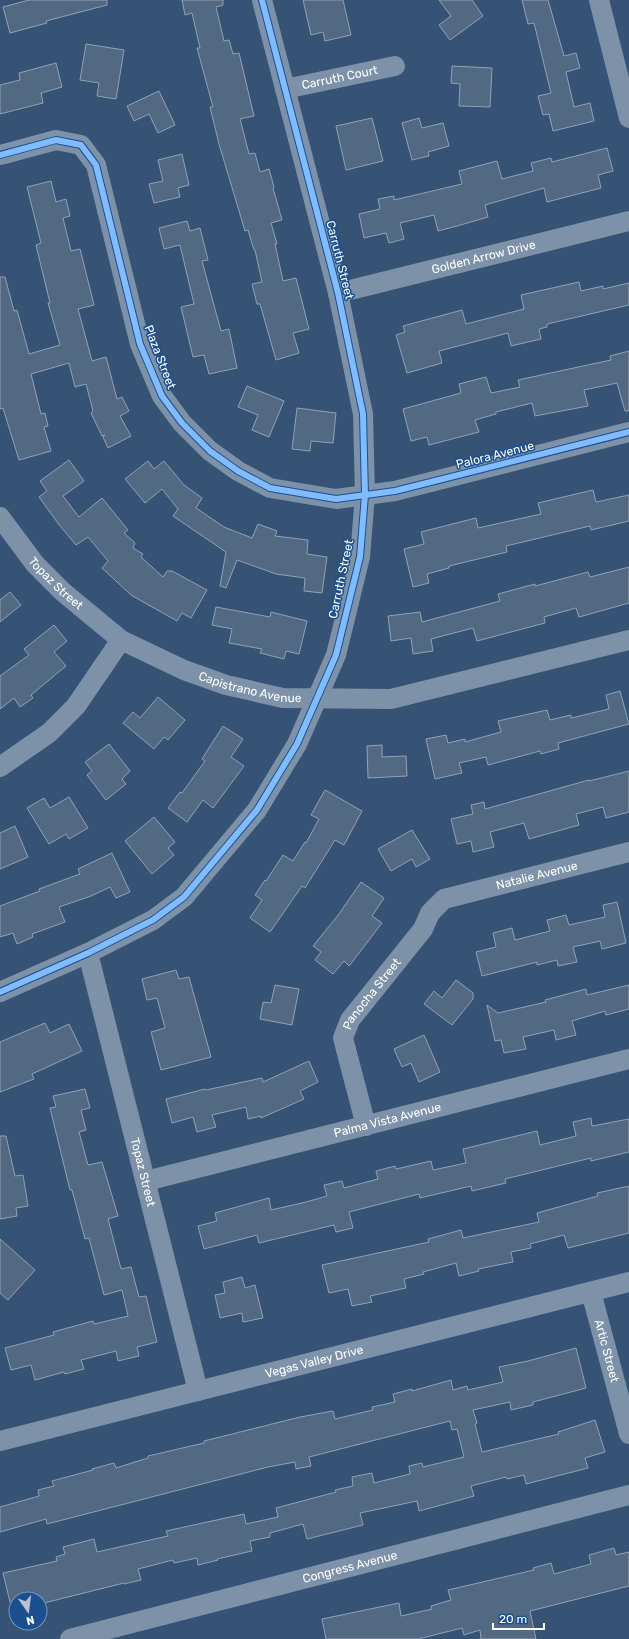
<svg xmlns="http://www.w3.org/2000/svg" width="629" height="1639" font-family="Rubik,sans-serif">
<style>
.building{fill:#526984;stroke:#92a2b6}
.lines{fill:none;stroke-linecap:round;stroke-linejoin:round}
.minor{stroke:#7d92a8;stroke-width:20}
.cycleway-casing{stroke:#1b4f8f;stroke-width:8}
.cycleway{stroke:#80bcff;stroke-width:6}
.labels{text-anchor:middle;stroke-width:3;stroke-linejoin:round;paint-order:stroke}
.street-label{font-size:12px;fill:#fff;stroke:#1b4f8f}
</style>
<rect width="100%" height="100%" fill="#365274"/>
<path class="building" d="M29 0H107V5L46 21 47 23 10 33 3 7Z
M182 0H223V5L216 7 224 41 229 40 233 54 239 53 254 116 240 119 249 154 255 153 260 172 269 169 274 187 273 188 282 220 271 223 277 244H275L283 281 296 278 309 329 293 333 299 353 276 360 260 304H257L252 284 262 282 255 250H254L248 230 245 231 219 144 210 107H213L197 48H200L192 13 185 15Z
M303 0H343L351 35 325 41 323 32 311 35Z
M439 0H472L483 16 450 40 439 25 451 16Z
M522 0H548L564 56 576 53 580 68 566 72 574 107 590 103 594 121 553 131 549 114 543 115 538 96 551 93 534 23 528 24Z
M86 44 124 50 116 99 97 96 99 83 80 80Z
M56 63 62 87 41 93 43 103 0 114V85L20 80 19 73Z
M452 66 492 68 490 107 459 106 460 84 451 83Z
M159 91 175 125 158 133 149 114 134 121 127 106Z
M372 118 383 161 346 170 336 126Z
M419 118 422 128 443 123 449 146 428 152 429 156 412 160 402 123Z
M607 148 613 171 598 175 601 188 547 202 544 188 485 205 488 217 457 226 438 231 434 215 400 223 404 239 389 243 386 233 364 238 359 214 380 209 378 199 394 196V200L462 184 459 171 497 161 502 179 533 171 531 163 551 158 552 162Z
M182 154 189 185 178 188 180 197 154 203 149 184 163 181 158 160Z
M51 181 56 202 66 199 70 216 63 218 71 251 80 249 94 305 78 309 92 361 106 357 117 399 122 397 129 411 120 416 131 436 108 448 103 437 105 435 102 436 91 413 93 411 86 384 75 387 69 363 31 374 41 414 45 413 48 426 44 427 51 451 19 460 3 408 0 409V277H5L14 311 17 310 29 354 60 345 48 303H50L36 245 41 243 27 187Z
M187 221 190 231 200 228 208 260 202 261 221 331 229 329 237 368 209 374 204 355 193 357 181 307 194 304 180 245 164 249 159 228Z
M579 282 581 291 603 286V289L629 283V305L547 324V327L539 329 541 339 511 346 508 333 439 351 442 363 407 373 396 335 405 332 403 326 462 310 466 324 524 309 521 295Z
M629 351V411H625L617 383 584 390 588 406 535 416 532 403 496 412V414L475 420 479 432 429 445 427 437 411 441 403 409 461 393 459 384 486 377 491 393 520 387 518 380 611 360 610 356Z
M247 386 284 401 269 437 252 430 258 415 238 407Z
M297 408 336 413 333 443 311 441 310 451 292 449Z
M69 460 84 481 63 496 79 517 102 498 128 530 124 533 135 543 133 548 143 554 141 557 163 577 167 571H172L207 590 191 618 182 613 177 621 131 595 102 568 108 561 88 537 76 545 60 526 39 497 47 491 40 481Z
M148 461 154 469 164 461 184 485 202 498 196 508 224 527 252 538 258 524 277 531 275 536 308 540 307 554 327 557 322 593 304 591 305 578 276 574 237 560 226 588 220 586 226 552 173 516 178 509 162 489 145 503 125 479Z
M593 490 596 502 629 495V521L591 530 590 526 506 546 507 552 449 566V568L427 574 429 583 413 587 404 549 424 544 421 532 476 518 478 528 541 514 538 503Z
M629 567V603L579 617 576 608 544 617 545 623 477 641 473 628 431 639 433 651 413 654 411 638 391 641 388 616 420 612 422 622 500 601 498 594 535 584V586L588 572 590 577Z
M10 592 21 605 0 622V600Z
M216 607 270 617 271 612 307 621 299 654 286 651 284 659 260 653 262 649 229 643 232 629 212 625Z
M54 625 67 641 54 652 66 666 31 695 33 698 20 707 14 698 0 709V676L29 655 24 649Z
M620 691 629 724 558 743 559 749 541 754 540 751 488 765 486 757 459 763 462 773 435 779 426 739 446 735 448 743 465 739V742L501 732 498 721 547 710 550 720 571 715V718L609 709 606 695Z
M158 697 185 720 168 740 164 737 154 749 123 723 133 712 140 718Z
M223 726 243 739 231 757 244 766 213 808 203 800 187 822 168 808 180 792 182 793 205 761 202 759Z
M109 744 130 771 122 779 126 784 106 800 87 775 92 771 85 762Z
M382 745V757L406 756 407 776 368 778 367 746Z
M629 771V812L606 818 603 807 576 814 579 825 529 839 524 823 490 832 494 847 473 852 471 841 457 844 451 819 473 814 471 805 484 802 485 809 589 780V781Z
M325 790 362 811 344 845 335 840 305 888 302 886 270 932 250 918 262 900 255 895 265 880 266 881 283 855 293 861 305 842 306 843 319 819 311 815Z
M69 797 88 828 69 839 66 834 49 844 27 808 44 798 50 808Z
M154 817 175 842 168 848 174 855 152 874 125 841Z
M15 826 28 857 0 869V833Z
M412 830 430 859 416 867 412 859 391 871 378 849Z
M112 853 130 892 116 898 110 887 91 896 59 907 65 922 32 934 33 937 17 944 13 933 0 937V906L40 891 39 889 80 874 78 869Z
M361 882 384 898 372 916 382 923 349 966 344 961 333 974 315 960 321 952 313 946 339 914Z
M617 902 626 943 602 949 600 941 573 947 577 962 558 966 557 960 537 965V962L482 976 476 952 496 947 493 933 512 928 515 940 550 931 547 920 566 915 569 925 605 917 603 905Z
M176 970 179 979 189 977 211 1057 161 1070 151 1032 165 1028 157 998 147 1000 142 979Z
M456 980 473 993V999L452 1025 424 1004 434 991 442 998Z
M275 985 299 989 292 1025 260 1019 263 1002 271 1003Z
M629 985V1009L606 1015 605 1011 572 1021 576 1035 556 1040 554 1030 523 1037 526 1049 504 1053 501 1040 495 1041 487 1005 498 1013 546 1002 545 1000 586 989 587 995Z
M45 1023 50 1033 69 1024 82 1051 32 1074 34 1079 0 1092V1042Z
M424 1035 440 1072 419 1082 411 1063 402 1067 394 1049Z
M309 1061 318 1082 300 1091 304 1099 261 1118V1116L248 1119 246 1107 212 1115 216 1127 197 1132 193 1117 172 1123 166 1099 205 1089 206 1090 262 1078 263 1082Z
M85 1089 90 1108 81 1110 86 1130 79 1132 88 1165 102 1162 118 1216 108 1219 121 1269 131 1267 139 1297 146 1296 157 1342 137 1347 139 1356 118 1361 116 1351 81 1360 84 1369 65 1374 64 1372 35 1380 31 1365 11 1370 5 1348 54 1335 53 1332 93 1321 94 1324 128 1316 122 1290 104 1295 89 1238 85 1239 72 1190H70L50 1108 56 1107 53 1096Z
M591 1118 592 1126 629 1119V1152L591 1161V1158L505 1179 506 1183 472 1191 471 1186 420 1198 419 1194 349 1212 353 1228 336 1232 334 1225 259 1243 257 1235 204 1249 198 1226 217 1221 215 1213 269 1198 271 1210 306 1202 327 1196 324 1185 342 1181 344 1188 378 1179 376 1171 395 1166 396 1169 431 1161 433 1170 466 1163 463 1149 537 1131 540 1145 576 1136 573 1122Z
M0 1136H6L15 1176 23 1175 28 1206 16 1208 17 1216 0 1219Z
M629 1186V1233L568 1248 564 1235 530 1244 531 1248 511 1252 513 1262 478 1269 479 1271 459 1276 456 1263 423 1272 424 1274 404 1279 406 1288 370 1296 372 1302 352 1306 348 1289 329 1293 322 1265 429 1242 428 1239 461 1230 463 1238 539 1222 537 1213 598 1196 597 1193Z
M0 1239 35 1270 8 1300 0 1293Z
M242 1277 245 1288 255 1285 263 1318 243 1322 242 1313 220 1318 215 1295 225 1293 223 1282Z
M576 1348 586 1388 533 1402V1405L511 1410 510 1402 473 1410 477 1423 475 1424 482 1452 559 1434 558 1432 595 1420 605 1452 585 1458 588 1468 526 1484 524 1475 507 1479 506 1477 471 1486 474 1496 438 1506 419 1511 417 1501 360 1513 363 1525 307 1539 303 1524 270 1533V1537L250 1541 252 1551 217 1559 218 1560 198 1565 197 1558 174 1563 173 1560 138 1569 141 1580 124 1584V1583L40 1604V1599H16V1600L10 1602 3 1573 57 1561 56 1557 65 1554 63 1547 94 1539 97 1552 168 1536 166 1531 244 1514 246 1524 278 1517 276 1508 336 1492 335 1490 353 1486 352 1477 372 1473 374 1483 410 1474 409 1466 422 1463 423 1467 464 1457 457 1429 452 1430 450 1421 309 1457 311 1466 296 1469 295 1462 268 1467 47 1524 46 1519 0 1532V1507L39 1496 38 1490 54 1486 52 1481 93 1470 92 1469 114 1463 116 1468 148 1458V1456L204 1443V1441L300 1417 333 1411 335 1419 373 1410 372 1407 395 1402 393 1394 412 1389V1391L451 1380 453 1390 467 1386 468 1390 503 1382 499 1367 528 1361Z
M614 1548 616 1555 629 1552V1586L530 1611 536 1639H481L480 1630 464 1635 462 1628 418 1639H326L322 1619 399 1603 401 1616 432 1609 431 1606 451 1600 448 1590 534 1570 533 1568 551 1563 554 1574 591 1564 589 1555Z"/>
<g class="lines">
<g class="minor">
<path d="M599 0 629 118"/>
<path id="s1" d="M285 89 395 66"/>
<path d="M0 155 56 140 81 145 96 165 140 344 162 396 182 423 210 451 238 471 270 488 336 499 395 491 629 432"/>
<path id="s2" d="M338 293 629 221"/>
<path id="s3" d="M0 517 35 564 63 592 121 640 184 670 226 685 283 698 391 699 629 640"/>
<path d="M0 767 49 733 76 706 121 640"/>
<path id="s4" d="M88 953 198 1391"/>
<path d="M0 992 88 953 153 920 184 897 257 810 297 744 336 655 360 557 365 495 363 414 338 293 262 0"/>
<path id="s5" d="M366 1126 343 1038 350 1020 423 929 430 913 444 899 629 852"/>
<path id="s6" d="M146 1181 629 1059"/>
<path id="s7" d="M591 1292 629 1434"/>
<path id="s8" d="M0 1441 629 1282"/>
<path id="s9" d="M70 1639 629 1495"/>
</g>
<defs>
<path id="cycleway" d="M0 155 56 140 81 145 96 165 140 344 162 396 182 423 210 451 238 471 270 488 336 499 395 491 629 432
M0 992 88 953 153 920 184 897 257 810 297 744 336 655 360 557 365 495 363 414 338 293 262 0"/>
</defs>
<use href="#cycleway" class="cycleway-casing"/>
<use href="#cycleway" class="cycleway"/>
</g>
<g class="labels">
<g class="street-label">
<text dy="4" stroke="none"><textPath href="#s1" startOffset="56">Carruth Court</textPath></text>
<text dy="4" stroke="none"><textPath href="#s2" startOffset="150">Golden Arrow Drive</textPath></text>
<text transform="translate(340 260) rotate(76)" y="4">Carruth Street</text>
<text transform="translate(160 357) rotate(69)" y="4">Plaza Street</text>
<text transform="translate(495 455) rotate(-14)" y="4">Palora Avenue</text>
<text transform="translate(341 579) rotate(-78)" y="4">Carruth Street</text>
<text dy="4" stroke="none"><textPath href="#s3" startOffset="87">Topaz Street</textPath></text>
<text dy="4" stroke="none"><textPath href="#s3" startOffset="312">Capistrano Avenue</textPath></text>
<text dy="4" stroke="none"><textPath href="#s5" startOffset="360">Natalie Avenue</textPath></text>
<text dy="4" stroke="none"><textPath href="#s5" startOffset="144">Panocha Street</textPath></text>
<text dy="4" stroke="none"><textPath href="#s6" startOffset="249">Palma Vista Avenue</textPath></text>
<text dy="4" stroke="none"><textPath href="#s4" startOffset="226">Topaz Street</textPath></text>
<text dy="4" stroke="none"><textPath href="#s7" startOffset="61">Artic Street</textPath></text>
<text dy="4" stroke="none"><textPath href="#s8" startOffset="324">Vegas Valley Drive</textPath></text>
<text dy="4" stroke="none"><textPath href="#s9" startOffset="289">Congress Avenue</textPath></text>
</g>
</g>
<g transform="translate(28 1611) rotate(166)"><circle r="19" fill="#1b4f8f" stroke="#7695bc"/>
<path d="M0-3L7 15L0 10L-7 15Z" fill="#b9c2ce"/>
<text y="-6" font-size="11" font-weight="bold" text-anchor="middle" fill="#ffffff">N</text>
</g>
<path d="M493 1623v6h51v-6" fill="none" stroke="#ffffff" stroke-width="2"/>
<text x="499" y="1623" font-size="12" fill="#ffffff" stroke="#1b4f8f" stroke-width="3" paint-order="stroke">20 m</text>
</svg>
